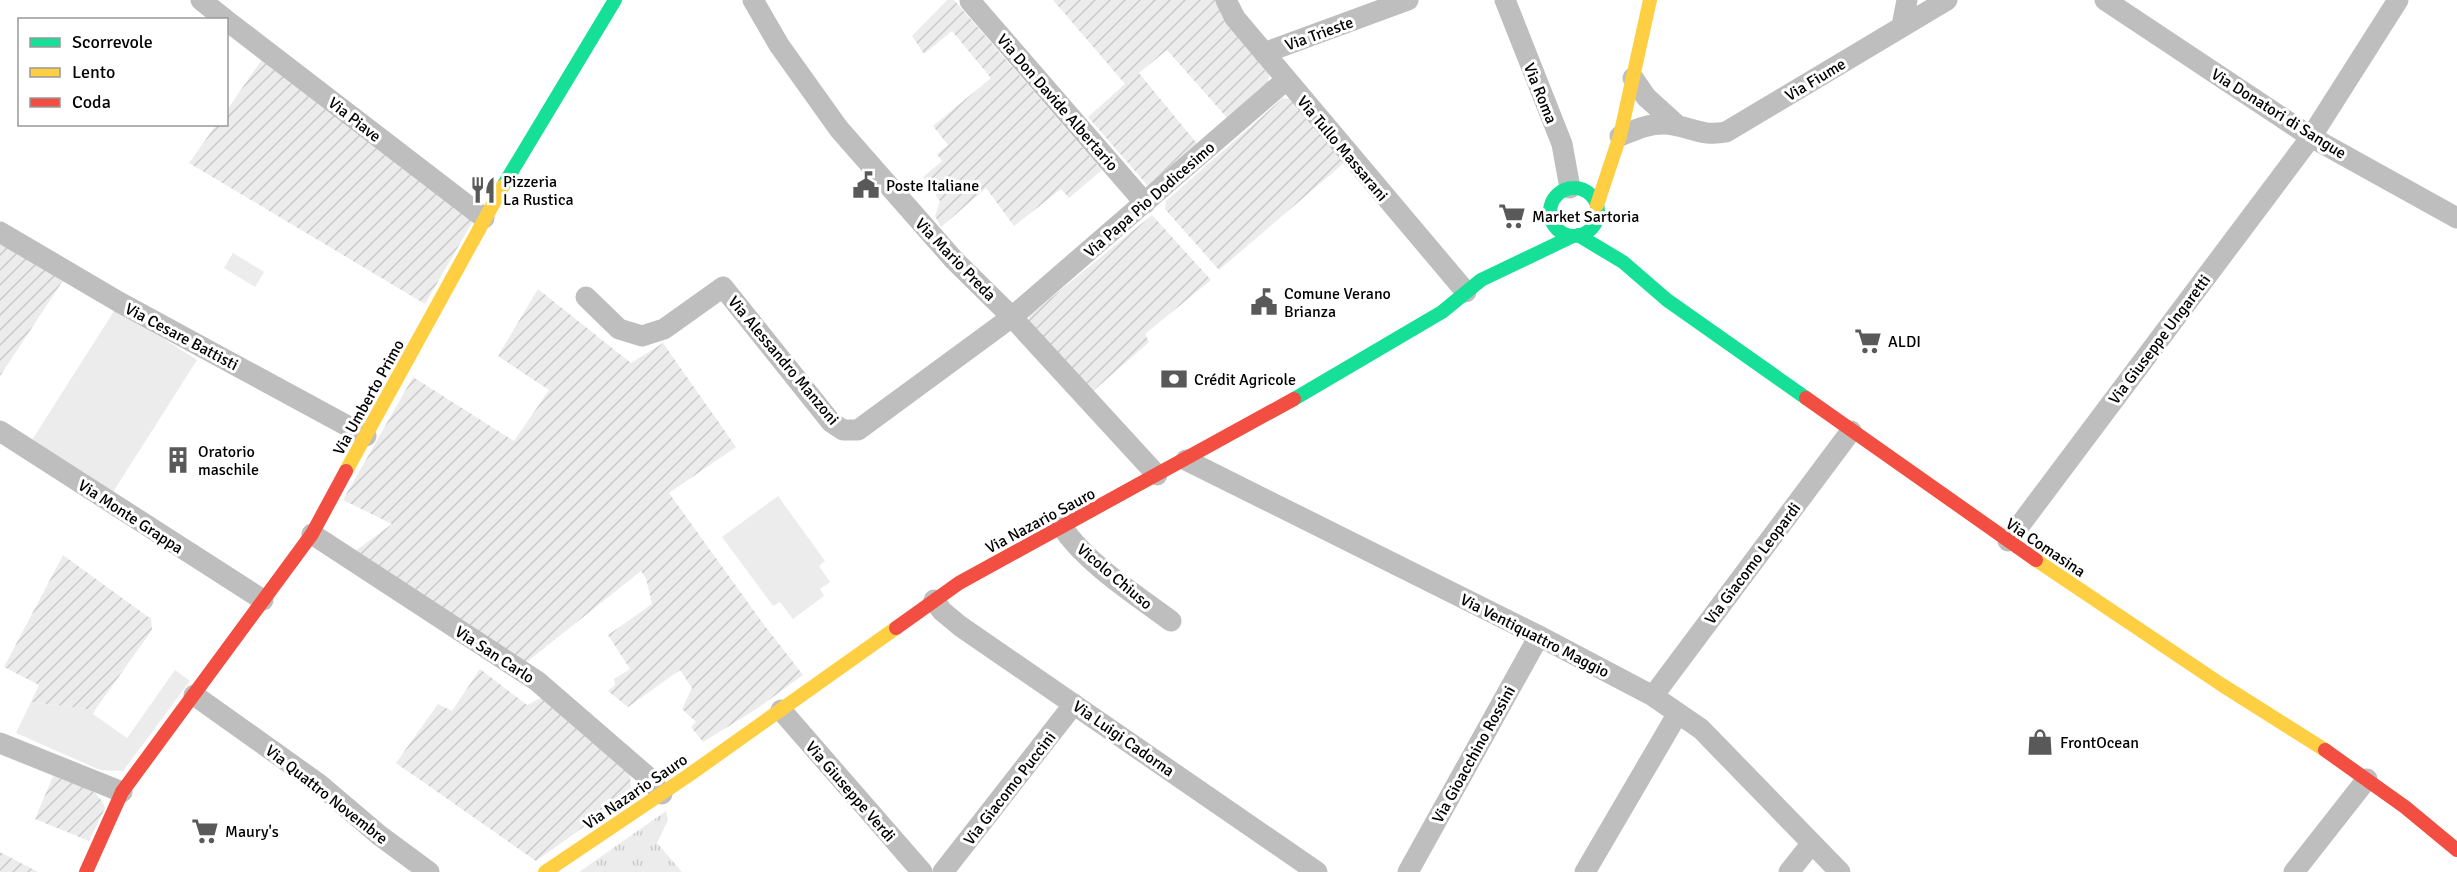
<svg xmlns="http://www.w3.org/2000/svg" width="2457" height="872" font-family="Signika,sans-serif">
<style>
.grass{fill:#ececec}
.park{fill:url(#park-tufts)}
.garden{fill:url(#garden-furrows)}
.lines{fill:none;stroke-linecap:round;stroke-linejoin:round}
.street{stroke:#bebebe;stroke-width:21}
.fast{stroke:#16e098;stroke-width:14}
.slow{stroke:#ffcf43;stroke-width:14}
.jam{stroke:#f24e42;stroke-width:14}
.labels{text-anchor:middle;stroke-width:6;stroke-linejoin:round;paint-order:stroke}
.street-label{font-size:16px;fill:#000;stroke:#fff}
.poi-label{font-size:16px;fill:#000;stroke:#fff;text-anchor:start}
</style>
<defs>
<pattern id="park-tufts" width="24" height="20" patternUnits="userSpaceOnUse" patternTransform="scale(1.5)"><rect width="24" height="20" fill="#ececec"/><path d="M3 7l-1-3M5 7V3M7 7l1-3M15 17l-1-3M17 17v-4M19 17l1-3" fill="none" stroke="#c9c9c9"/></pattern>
<pattern id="garden-furrows" width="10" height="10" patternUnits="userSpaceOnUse" patternTransform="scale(1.5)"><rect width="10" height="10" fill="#ececec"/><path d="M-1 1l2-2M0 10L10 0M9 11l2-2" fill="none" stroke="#c9c9c9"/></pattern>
</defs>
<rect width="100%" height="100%" fill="#fff"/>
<path class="grass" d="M233 253 264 272 255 287 224 268Z
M116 308 197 360 113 492 32 440Z
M778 496 825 561 819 566 830 582 820 589 824 596 793 619 780 602 773 606 722 537Z
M175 670 190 681 123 771 100 770 16 733 31 702 95 710 93 714 127 738Z"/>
<path class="park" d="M666 811 668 820 657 843 682 872H579Z"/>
<path class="garden" d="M947 0H954L1102 170 1069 198 1061 189 1014 226 986 188 941 227 935 216 940 201 923 177 942 161 937 154 948 145 933 126 991 78 952 31 924 54 912 36Z
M1053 0H1217L1225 20 1269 75 1267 88 1229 120 1167 50 1139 73 1199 146 1149 187 1088 117 1125 84Z
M263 58 473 221 425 304 189 163 216 125 226 124 227 110Z
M1283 98 1290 99 1344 163 1219 270 1165 209 1166 201Z
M1152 215 1211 280 1145 334 1149 342 1092 392 1029 324V316Z
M0 243 64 279 0 376Z
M538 289 631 363 663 343 736 447 669 493 762 622 803 675 755 710 703 742 691 727 696 722 682 709 692 688 680 670 628 707 608 691 615 685 614 679 630 669 608 635 652 604 646 578 641 571 523 665 354 552 392 524 343 500 413 377 514 441 549 390 498 356Z
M63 555 151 619 152 630 95 710 31 702 39 685 4 667Z
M480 669 527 705 545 696 630 773 631 791 627 796 536 861 396 763 438 704 452 711Z
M53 776C73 783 97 785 105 808L89 841 35 819Z
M0 852 38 872H0Z"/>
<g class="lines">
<path class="street" d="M201 0 226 20
M753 0 779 45 839 129 954 260 1012 317 1157 475
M1226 0 1235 18 1466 292
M1505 0 1562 144 1570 188
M2105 0 2311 137 2457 218
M970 1 1145 203
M226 20 484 218
M1902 26 1907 0
M1264 53 1408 0
M1633 78 1646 97 1678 126
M1620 136C1635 130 1650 123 1666 124 1690 126 1700 137 1726 132L1947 0
M0 232 119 302 366 436
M586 297 619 329 642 336 664 329 723 287 831 422 843 430H858L1012 317 1286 80
M0 431 263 600
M1186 460 1539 636 1653 696 1701 729 1840 872
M1062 527C1087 564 1136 595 1171 621
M312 534 537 681 648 777 662 794
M2008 541 2311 137 2398 0
M934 600 942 611 960 626 1317 872
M194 695 319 784 379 835 429 872
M1653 696 1851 431
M781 710 922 872
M0 743 122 792
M943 872 1074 704
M1408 872 1539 636
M1585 872 1678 713
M1789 872 1812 843
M2294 872 2367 779"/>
<path class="fast" d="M503 186 615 0
M1550 212a24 24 0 1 1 48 0a24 24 0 1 1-48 0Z
M1578 235 1623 262 1667 300 1806 398
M1294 399 1442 312 1481 280 1573 236"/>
<path class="slow" d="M1597 205 1620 136 1650 0
M346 471 503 186
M2036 560 2222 685 2325 750
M545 872 689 775 896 628"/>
<path class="jam" d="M1806 398 2036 560
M896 628 959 583 1294 399
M2325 750 2405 807 2457 850
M86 872 122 792 312 534 346 471"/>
</g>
<defs>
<symbol id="civic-bare" viewBox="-9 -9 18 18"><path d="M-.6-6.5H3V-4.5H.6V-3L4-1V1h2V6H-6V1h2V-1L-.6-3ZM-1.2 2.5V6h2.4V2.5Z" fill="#595959" stroke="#fff" stroke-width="2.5" paint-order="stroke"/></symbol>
<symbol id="restaurant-bare" viewBox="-9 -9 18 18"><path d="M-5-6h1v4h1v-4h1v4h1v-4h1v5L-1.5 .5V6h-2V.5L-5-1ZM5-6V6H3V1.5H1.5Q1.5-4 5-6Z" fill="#595959" stroke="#fff" stroke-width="2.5" paint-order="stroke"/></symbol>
<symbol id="supermarket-bare" viewBox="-9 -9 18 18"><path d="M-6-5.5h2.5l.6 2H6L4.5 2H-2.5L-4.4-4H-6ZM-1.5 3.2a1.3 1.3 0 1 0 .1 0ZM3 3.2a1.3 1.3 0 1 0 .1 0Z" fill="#595959" stroke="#fff" stroke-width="2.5" paint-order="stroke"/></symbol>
<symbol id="bank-bare" viewBox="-9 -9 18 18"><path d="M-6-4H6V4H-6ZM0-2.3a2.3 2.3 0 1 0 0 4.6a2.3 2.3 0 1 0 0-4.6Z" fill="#595959" stroke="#fff" stroke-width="2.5" paint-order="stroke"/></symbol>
<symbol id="building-bare" viewBox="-9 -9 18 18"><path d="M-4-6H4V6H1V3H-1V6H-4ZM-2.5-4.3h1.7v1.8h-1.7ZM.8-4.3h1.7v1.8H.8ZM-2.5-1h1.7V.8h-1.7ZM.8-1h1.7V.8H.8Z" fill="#595959" stroke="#fff" stroke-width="2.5" paint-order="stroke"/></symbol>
<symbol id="shop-bare" viewBox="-9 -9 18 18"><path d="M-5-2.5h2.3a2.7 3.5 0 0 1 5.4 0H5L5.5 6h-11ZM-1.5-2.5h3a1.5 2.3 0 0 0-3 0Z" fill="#595959" stroke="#fff" stroke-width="2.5" paint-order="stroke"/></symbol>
</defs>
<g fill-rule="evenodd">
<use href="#civic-bare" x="847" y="166" width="38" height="38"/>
<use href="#restaurant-bare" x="464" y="171" width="38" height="38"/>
<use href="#supermarket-bare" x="1493" y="197" width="38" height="38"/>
<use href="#civic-bare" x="1245" y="283" width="38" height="38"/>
<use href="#supermarket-bare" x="1849" y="322" width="38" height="38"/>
<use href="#bank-bare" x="1155" y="360" width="38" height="38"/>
<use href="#building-bare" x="159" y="441" width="38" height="38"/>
<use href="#shop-bare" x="2021" y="723" width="38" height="38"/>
<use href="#supermarket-bare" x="186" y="812" width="38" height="38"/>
</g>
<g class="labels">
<g class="street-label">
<text transform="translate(1319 33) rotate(-20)" y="6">Via Trieste</text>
<text transform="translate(1815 79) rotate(-31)" y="6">Via Fiume</text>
<text transform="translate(1541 93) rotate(68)" y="6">Via Roma</text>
<text transform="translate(1058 102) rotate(49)" y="6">Via Don Davide Albertario</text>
<text transform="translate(2279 113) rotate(32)" y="6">Via Donatori di Sangue</text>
<text transform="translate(355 119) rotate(38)" y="6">Via Piave</text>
<text transform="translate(1343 148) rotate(50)" y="6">Via Tullo Massarani</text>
<text transform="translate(1149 199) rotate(-41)" y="6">Via Papa Pio Dodicesimo</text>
<text transform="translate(956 259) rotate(46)" y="6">Via Mario Preda</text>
<text transform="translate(182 336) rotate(28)" y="6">Via Cesare Battisti</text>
<text transform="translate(2159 339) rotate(-53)" y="6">Via Giuseppe Ungaretti</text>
<text transform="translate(784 360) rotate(50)" y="6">Via Alessandro Manzoni</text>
<text transform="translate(368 397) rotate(-61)" y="6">Via Umberto Primo</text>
<text transform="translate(131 516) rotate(33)" y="6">Via Monte Grappa</text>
<text transform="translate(1040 520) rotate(-28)" y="6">Via Nazario Sauro</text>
<text transform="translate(2046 547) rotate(34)" y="6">Via Comasina</text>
<text transform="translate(1752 563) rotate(-53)" y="6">Via Giacomo Leopardi</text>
<text transform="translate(1115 576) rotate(40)" y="6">Vicolo Chiuso</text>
<text transform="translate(1535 635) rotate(27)" y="6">Via Ventiquattro Maggio</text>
<text transform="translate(495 654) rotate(33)" y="6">Via San Carlo</text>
<text transform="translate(1124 738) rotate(35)" y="6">Via Luigi Cadorna</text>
<text transform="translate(1473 754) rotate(-61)" y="6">Via Gioacchino Rossini</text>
<text transform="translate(1009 788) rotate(-52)" y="6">Via Giacomo Puccini</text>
<text transform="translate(635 791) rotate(-34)" y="6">Via Nazario Sauro</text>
<text transform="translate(851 791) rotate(49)" y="6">Via Giuseppe Verdi</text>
<text transform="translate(327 794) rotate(38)" y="6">Via Quattro Novembre</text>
</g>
<g class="poi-label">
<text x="503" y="187">Pizzeria<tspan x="503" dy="18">La Rustica</tspan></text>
<text x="886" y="191">Poste Italiane</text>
<text x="1532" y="222">Market Sartoria</text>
<text x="1284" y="299">Comune Verano<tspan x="1284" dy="18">Brianza</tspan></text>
<text x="1888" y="347">ALDI</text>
<text x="1194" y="385">Crédit Agricole</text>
<text x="198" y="457">Oratorio<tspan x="198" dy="18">maschile</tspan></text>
<text x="2060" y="748">FrontOcean</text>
<text x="225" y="837">Maury's</text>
</g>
</g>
<rect x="18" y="18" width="210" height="108" fill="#ffffff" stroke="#999999" stroke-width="1.5"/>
<rect x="30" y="38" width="30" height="9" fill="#16e098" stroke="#999999" stroke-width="1.5"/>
<text x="72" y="48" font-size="18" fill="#000000">Scorrevole</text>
<rect x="30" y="68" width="30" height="9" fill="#ffcf43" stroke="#999999" stroke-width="1.5"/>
<text x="72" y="78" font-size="18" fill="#000000">Lento</text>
<rect x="30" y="98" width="30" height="9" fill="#f24e42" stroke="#999999" stroke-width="1.5"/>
<text x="72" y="108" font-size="18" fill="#000000">Coda</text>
</svg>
